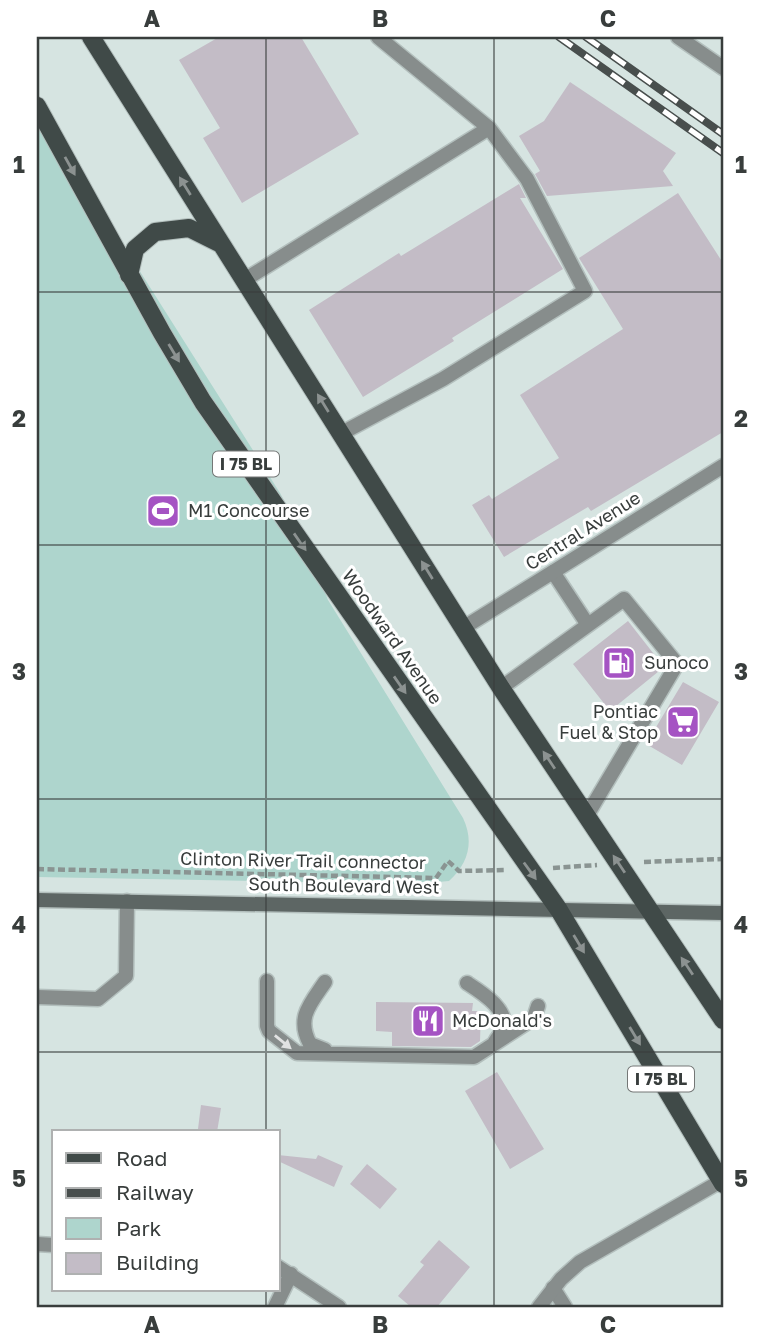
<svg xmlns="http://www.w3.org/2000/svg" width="760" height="1344" font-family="'Golos Text',sans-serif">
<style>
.green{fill:#aed5cd}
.building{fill:#c3bcc6}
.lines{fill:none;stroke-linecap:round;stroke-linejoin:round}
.lane-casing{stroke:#b3bfbd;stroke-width:17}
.street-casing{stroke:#b3bfbd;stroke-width:17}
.secondary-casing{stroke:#b3bfbd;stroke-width:17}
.primary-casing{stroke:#b3bfbd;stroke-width:20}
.path{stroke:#8a9492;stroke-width:4.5;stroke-dasharray:7 3.5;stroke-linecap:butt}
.lane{stroke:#878d8c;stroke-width:14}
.street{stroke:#878d8c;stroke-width:14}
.secondary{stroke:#5d6664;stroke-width:14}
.primary{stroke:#404a48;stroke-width:18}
.rail-casing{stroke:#484e4d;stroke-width:8}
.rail{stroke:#fff;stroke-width:5;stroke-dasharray:16;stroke-linecap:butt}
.oneway{fill:#8c9291}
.oneway2{fill:#e1e2e2}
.grid{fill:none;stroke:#383d3c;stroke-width:2;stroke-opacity:0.55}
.labels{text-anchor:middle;stroke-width:6;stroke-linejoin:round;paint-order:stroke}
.shield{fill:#fff;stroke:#747776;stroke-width:2}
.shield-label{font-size:16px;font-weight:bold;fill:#383d3c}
.poi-label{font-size:18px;fill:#383d3c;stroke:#fff;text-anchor:start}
.street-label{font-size:18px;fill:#383d3c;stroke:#fff}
.neatline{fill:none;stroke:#383d3c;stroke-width:2.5}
.grid-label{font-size:23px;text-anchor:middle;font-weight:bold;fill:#383d3c}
</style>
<rect width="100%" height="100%" fill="#d6e4e1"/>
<path class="green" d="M37 103 74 167 280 493 300 529 328 600 463 818C474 841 469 863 449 881L416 884 37 877Z"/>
<path class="building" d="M219 37H301L359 134 242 203 203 138 220 128 179 60Z
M570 82 676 153 663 171 673 186 547 196 535 174 540 171 519 136 544 121Z
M519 184 526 198H520L563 269 452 338 454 341 363 397 309 310 399 253 401 256Z
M678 193 723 263V432L591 511 588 507 504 557 472 505 489 495 492 499 559 458 520 395 623 329 579 258Z
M628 621 664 667 610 711 573 664Z
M683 682 719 702 682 765 646 744Z
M376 1002 473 1003 472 1011H481L480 1041 471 1047 392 1046V1032L376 1031Z
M497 1072 544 1149 510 1169 465 1091Z
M201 1105 221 1108 217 1132 198 1129Z
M278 1155 316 1159 318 1155 343 1166 334 1187 278 1161Z
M367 1164 397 1189 380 1209 350 1184Z
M439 1240 470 1267 437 1307H411L398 1296 424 1265 420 1262Z"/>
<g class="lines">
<defs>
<path id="lane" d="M678 37 723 68
M246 279 489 128 378 37
M342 433 443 379 585 291 527 179 489 128
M553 572 588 625
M501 688 624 599 677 664 586 817
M267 981V1026L269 1031 297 1053 474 1057 534 1018 538 1006
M467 983C481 992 512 1011 502 1032 500 1035 497 1038 495 1042
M37 997 98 999 126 976 127 901
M325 1050 310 1044C296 1018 310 1004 325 982
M553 1288 565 1307"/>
<path id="street" d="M463 628 723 466
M37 1244 54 1245
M278 1267 339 1307
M275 1307 291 1274
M539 1307 561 1279 580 1262 721 1181"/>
<path id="secondary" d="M37 900 723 913"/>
<path id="primary" d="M91 37 501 688 723 1020
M37 106 162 333 203 402 559 910 723 1184
M129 275 135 249 155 232 189 228 221 244"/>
</defs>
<use href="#lane" class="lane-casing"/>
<use href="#street" class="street-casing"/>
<use href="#secondary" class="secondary-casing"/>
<use href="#primary" class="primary-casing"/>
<path class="path" d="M644 862 723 859
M553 868 597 865
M37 869 436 878 448 861 459 871 506 870"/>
<use href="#lane" class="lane"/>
<use href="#street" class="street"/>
<use href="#secondary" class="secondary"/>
<use href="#primary" class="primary"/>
<defs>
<path id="rail" d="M559 37 723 153
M586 37 723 134"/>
</defs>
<use href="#rail" class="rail-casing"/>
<use href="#rail" class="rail"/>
</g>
<defs><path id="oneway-solid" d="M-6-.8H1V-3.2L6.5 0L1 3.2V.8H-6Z" transform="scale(1.75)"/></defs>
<g class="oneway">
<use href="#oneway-solid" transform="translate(70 166) rotate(61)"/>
<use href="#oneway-solid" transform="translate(185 186) rotate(-122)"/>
<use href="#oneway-solid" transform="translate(174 353) rotate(59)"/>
<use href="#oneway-solid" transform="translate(323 403) rotate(-122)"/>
<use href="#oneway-solid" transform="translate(300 542) rotate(55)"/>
<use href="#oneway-solid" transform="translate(427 570) rotate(-122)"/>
<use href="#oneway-solid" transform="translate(400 685) rotate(55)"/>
<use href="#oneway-solid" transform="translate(549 760) rotate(-124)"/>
<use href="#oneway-solid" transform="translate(619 864) rotate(-124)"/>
<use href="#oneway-solid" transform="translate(530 871) rotate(54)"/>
<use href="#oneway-solid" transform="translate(579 944) rotate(59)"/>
<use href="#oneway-solid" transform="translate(687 966) rotate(-124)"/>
<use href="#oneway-solid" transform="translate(635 1036) rotate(59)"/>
</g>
<use class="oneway2" href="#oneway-solid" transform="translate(283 1042) rotate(39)"/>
<path class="grid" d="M266 37V1132M494 37V1307M37 292H723M37 545H723M37 799H723M37 1052H723M266 1290V1307"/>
<defs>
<symbol id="stadium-square" viewBox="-11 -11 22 22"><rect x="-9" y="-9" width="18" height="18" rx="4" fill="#a553c3" stroke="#fff"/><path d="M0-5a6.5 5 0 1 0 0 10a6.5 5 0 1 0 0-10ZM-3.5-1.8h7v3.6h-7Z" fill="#fff"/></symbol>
<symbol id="fuel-square" viewBox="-11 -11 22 22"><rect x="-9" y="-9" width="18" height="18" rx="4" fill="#a553c3" stroke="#fff"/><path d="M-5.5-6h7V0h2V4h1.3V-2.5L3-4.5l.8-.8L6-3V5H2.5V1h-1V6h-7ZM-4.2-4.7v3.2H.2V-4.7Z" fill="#fff"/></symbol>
<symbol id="supermarket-square" viewBox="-11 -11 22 22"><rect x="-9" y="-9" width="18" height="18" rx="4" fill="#a553c3" stroke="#fff"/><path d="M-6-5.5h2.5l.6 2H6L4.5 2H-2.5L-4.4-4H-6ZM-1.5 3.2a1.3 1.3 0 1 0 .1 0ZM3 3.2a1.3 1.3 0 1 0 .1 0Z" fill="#fff"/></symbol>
<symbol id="restaurant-square" viewBox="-11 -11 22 22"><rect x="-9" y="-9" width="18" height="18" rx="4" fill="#a553c3" stroke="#fff"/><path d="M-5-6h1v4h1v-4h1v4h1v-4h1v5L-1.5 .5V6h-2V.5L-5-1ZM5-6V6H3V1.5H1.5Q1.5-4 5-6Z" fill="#fff"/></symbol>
</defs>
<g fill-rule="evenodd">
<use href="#stadium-square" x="144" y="492" width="38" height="38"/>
<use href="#fuel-square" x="600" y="644" width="38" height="38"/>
<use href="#supermarket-square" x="664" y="703" width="38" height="38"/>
<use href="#restaurant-square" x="409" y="1002" width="38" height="38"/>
</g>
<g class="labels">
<g class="shield">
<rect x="213" y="451.5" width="66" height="25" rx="5"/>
<rect x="628" y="1066.5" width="66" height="25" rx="5"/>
</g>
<g class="shield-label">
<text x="246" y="470">I 75 BL</text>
<text x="661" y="1085">I 75 BL</text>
</g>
<g class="poi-label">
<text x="188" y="517">M1 Concourse</text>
<text x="644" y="669">Sunoco</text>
<text x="658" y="718" text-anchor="end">Pontiac<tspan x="658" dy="21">Fuel &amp; Stop</tspan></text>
<text x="452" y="1027">McDonald's</text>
</g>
<g class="street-label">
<text transform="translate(583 531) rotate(-32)" y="6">Central Avenue</text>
<text transform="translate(392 637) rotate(55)" y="6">Woodward Avenue</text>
<text transform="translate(303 861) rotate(1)" y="6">Clinton River Trail connector</text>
<text transform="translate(344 886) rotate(1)" y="6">South Boulevard West</text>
</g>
</g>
<rect width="760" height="1344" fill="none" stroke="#ffffff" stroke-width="77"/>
<rect x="52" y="1130" width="228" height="161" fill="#ffffff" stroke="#afb1b1" stroke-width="2"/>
<rect x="66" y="1153" width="35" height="10" fill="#404a48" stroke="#afb1b1" stroke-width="2"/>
<text x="116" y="1166" font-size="21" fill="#383d3c">Road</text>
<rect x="66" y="1188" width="35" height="10" fill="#484e4d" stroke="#afb1b1" stroke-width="2"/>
<text x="116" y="1200" font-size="21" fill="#383d3c">Railway</text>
<rect x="66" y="1218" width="35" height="21" fill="#aed5cd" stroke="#afb1b1" stroke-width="2"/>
<text x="116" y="1236" font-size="21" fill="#383d3c">Park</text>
<rect x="66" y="1253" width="35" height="21" fill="#c3bcc6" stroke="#afb1b1" stroke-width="2"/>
<text x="116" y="1270" font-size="21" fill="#383d3c">Building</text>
<rect x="38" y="38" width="684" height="1268" class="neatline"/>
<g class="grid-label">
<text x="152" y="27">A</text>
<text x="380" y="27">B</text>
<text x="608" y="27">C</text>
<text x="19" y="173">1</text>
<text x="741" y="173">1</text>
<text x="19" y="427">2</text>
<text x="741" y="427">2</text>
<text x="19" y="680">3</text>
<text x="741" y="680">3</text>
<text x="19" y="933">4</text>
<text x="741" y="933">4</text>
<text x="19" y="1187">5</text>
<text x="741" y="1187">5</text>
<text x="152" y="1333">A</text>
<text x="380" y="1333">B</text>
<text x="608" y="1333">C</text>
</g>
</svg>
